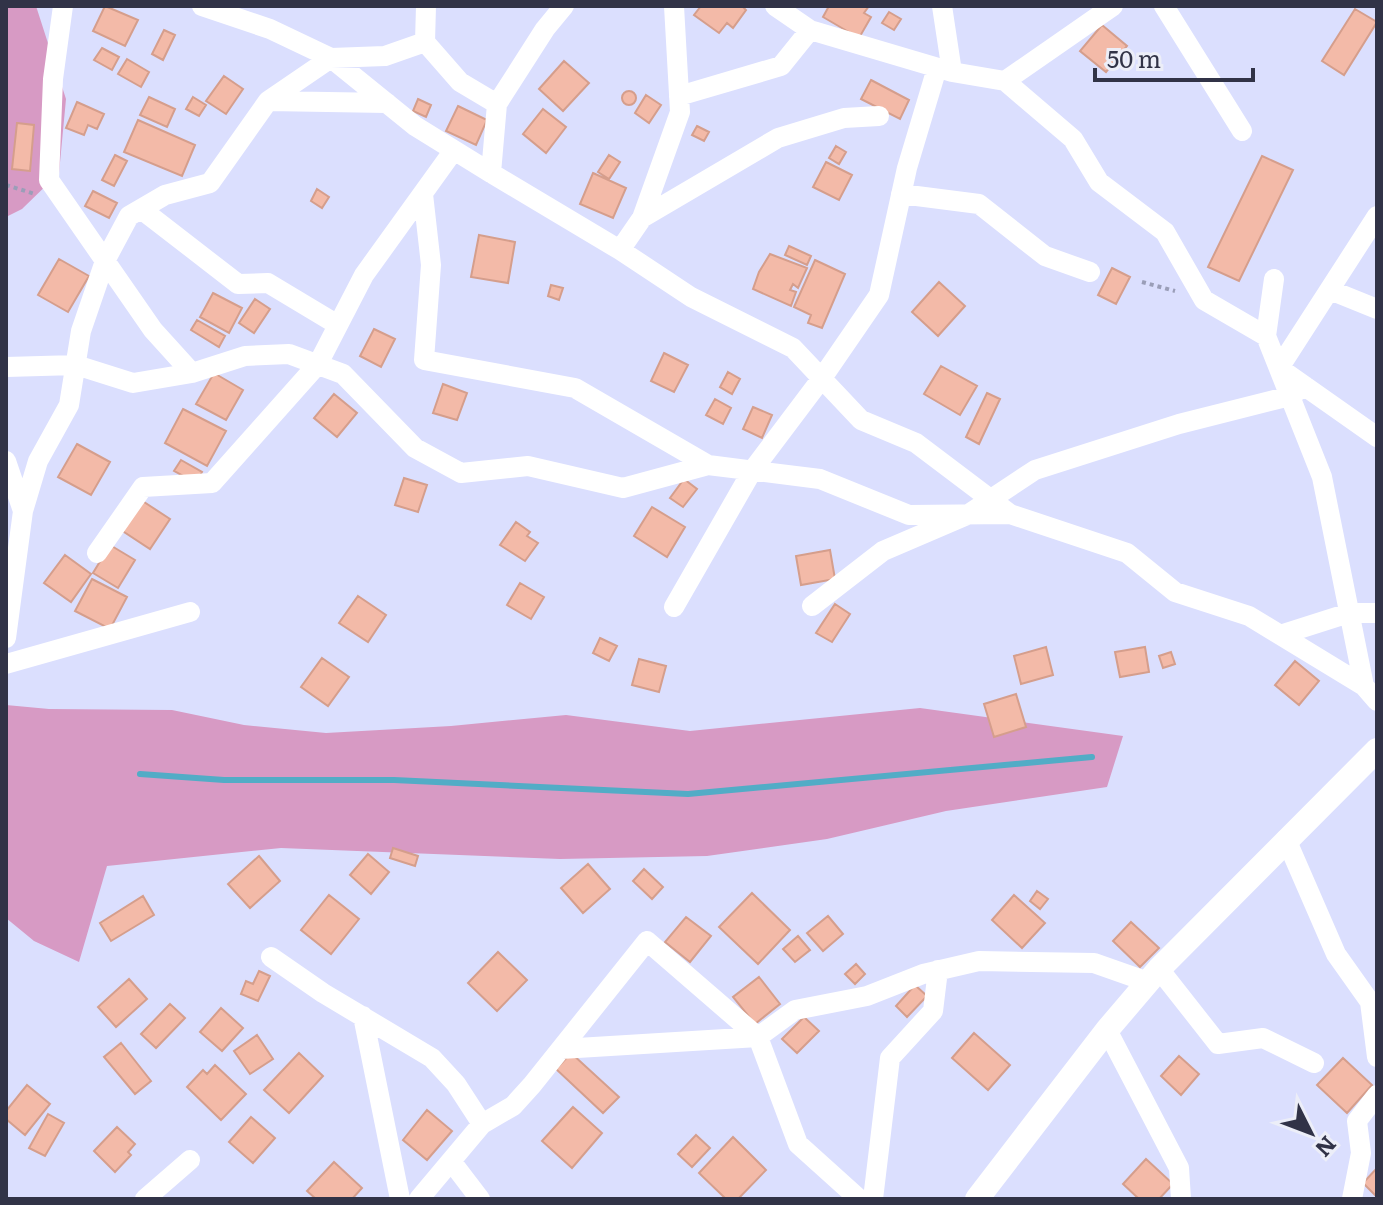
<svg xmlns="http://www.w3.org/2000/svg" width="1383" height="1205" font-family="Literata,serif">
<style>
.green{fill:#d79ac4}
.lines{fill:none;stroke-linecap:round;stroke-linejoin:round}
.stream{stroke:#52acc6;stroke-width:6}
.building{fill:#f3baa8;stroke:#d59e8c;stroke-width:2}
.path{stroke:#9a9eb8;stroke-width:4;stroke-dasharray:4 4;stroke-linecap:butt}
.minor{stroke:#fff;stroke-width:20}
.tertiary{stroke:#fff;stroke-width:24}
</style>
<rect width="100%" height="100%" fill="#dbdffe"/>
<path class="green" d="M6 6H36L66 99 59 173 22 209 6 217Z
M6 705 49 709 172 710 244 725 326 733 451 726 566 715 690 731 920 708 1123 736 1107 787 946 811 827 839 707 856 560 859 281 848 107 866 79 962 34 941 6 918Z"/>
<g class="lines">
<path class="stream" d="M140 774 224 780H394L688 794 1092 757"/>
</g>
<path class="building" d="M105 6 138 20 125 46 93 31Z
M701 6H742L746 10 733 28 727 23 719 33 694 15Z
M829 6H869L864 13 871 17 859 38 823 17Z
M1355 9 1377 22 1344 75 1322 61Z
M889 12 901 19 894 30 882 23Z
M1102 25 1127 46 1106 72 1080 51Z
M164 30 175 35 163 60 152 54Z
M102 48 119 57 112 70 94 60Z
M127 59 149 72 141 87 118 74Z
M564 61 589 83 563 111 539 89Z
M224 76 243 89 226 114 206 101Z
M871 80 909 100 900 119 861 99Z
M622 98a7 7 0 1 1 14 0a7 7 0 1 1-14 0Z
M646 95 661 105 649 123 635 113Z
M149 97 175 109 167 127 140 115Z
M193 97 206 105 199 116 186 109Z
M418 99 431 105 426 117 413 111Z
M77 102 104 114 97 129 88 125 84 135 66 128Z
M458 106 487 120 476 145 446 131Z
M543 109 566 127 546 153 523 134Z
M138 120 195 145 182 176 124 152Z
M17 123 34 125 30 171 12 169Z
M697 126 709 132 704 141 692 135Z
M836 146 846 152 839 164 829 158Z
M115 155 127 161 114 186 102 180Z
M609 155 620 162 609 179 598 172Z
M1262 156 1293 170 1239 281 1208 267Z
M826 162 852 175 839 200 813 187Z
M593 173 626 188 613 218 580 204Z
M317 189 329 197 322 208 311 201Z
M93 191 117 203 109 218 85 206Z
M479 235 515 242 508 283 471 277Z
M789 246 811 256 807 265 785 255Z
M770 254 807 268 798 288 793 284 790 290 796 292 791 306 753 289 759 272Z
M59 259 89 276 68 312 38 295Z
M815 260 845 274 822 328 808 323 811 315 794 307Z
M1112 268 1130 277 1116 304 1098 295Z
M939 282 965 306 938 336 912 312Z
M551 285 563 288 559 300 548 296Z
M213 293 242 308 229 333 200 317Z
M255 299 270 309 254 333 239 323Z
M197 320 225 336 219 347 191 330Z
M374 329 395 339 381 367 360 356Z
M664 353 688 365 674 392 651 381Z
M941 366 977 386 960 415 924 394Z
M728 372 740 379 732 394 720 387Z
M214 373 243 390 226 420 196 404Z
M443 384 467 393 457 420 433 413Z
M987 393 1000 399 979 444 966 437Z
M334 394 357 413 337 437 314 418Z
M715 399 731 408 723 424 706 415Z
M753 407 772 415 762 438 743 429Z
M183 409 226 431 207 466 165 443Z
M77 444 110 462 91 495 58 477Z
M181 460 202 472 196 483 174 471Z
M404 478 427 485 418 512 395 505Z
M684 479 697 489 683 507 670 498Z
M141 500 170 519 150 549 121 530Z
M652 507 685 527 667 557 634 536Z
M516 522 530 532 527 536 538 543 525 561 500 545Z
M110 545 135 560 118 588 93 573Z
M830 550 835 579 801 585 796 556Z
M65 555 91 574 71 602 44 583Z
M92 579 127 597 110 629 75 611Z
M520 583 544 597 531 619 507 605Z
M358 596 386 615 368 642 339 623Z
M835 604 850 614 832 642 816 633Z
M600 638 617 646 609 661 593 653Z
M1046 647 1053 675 1021 684 1014 656Z
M1145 647 1149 672 1120 677 1115 652Z
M1171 652 1175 664 1163 668 1159 656Z
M322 658 349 677 328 706 301 687Z
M639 659 666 666 659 692 632 685Z
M1295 661 1319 681 1299 705 1275 685Z
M1016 694 1026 727 994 737 984 704Z
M393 848 418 856 415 866 390 858Z
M368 854 389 872 371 894 350 875Z
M259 856 280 881 250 908 228 884Z
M588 864 610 889 583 913 561 888Z
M644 869 663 887 652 899 633 881Z
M1037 891 1048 899 1040 909 1030 901Z
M752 893 790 930 758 964 719 927Z
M329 895 359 919 331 954 301 930Z
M1014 895 1045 923 1022 948 992 920Z
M143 896 154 915 111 941 100 923Z
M828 916 843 934 823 951 807 933Z
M686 917 711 936 690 962 665 942Z
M1131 922 1159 948 1140 967 1113 941Z
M798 936 810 950 795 962 783 949Z
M498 952 527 980 497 1011 468 983Z
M856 964 865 974 855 984 845 974Z
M259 971 270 976 258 1001 241 994 246 981 253 984Z
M759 977 780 1004 755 1024 733 997Z
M129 979 147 999 116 1027 98 1007Z
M915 985 927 996 907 1017 896 1006Z
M170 1004 185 1018 156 1048 141 1034Z
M221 1008 243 1028 222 1051 200 1032Z
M804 1017 819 1031 797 1053 782 1039Z
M974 1033 1010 1065 988 1090 952 1058Z
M257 1035 273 1059 250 1074 234 1051Z
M121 1043 151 1081 135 1094 104 1057Z
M299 1053 323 1076 289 1113 264 1090Z
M571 1053 619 1097 603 1113 556 1069Z
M1179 1056 1199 1074 1181 1095 1161 1076Z
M1343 1058 1372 1085 1347 1113 1317 1085Z
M215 1065 246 1094 221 1120 187 1087 203 1070 207 1074Z
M27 1085 50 1104 25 1135 6 1119V1111Z
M573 1107 602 1133 572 1168 542 1141Z
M427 1110 452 1131 427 1160 403 1140Z
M48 1114 64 1123 45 1156 29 1148Z
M251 1117 275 1138 253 1163 229 1142Z
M117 1127 135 1144 128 1152 131 1155 115 1172 94 1151Z
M696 1135 710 1148 692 1167 678 1154Z
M733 1137 766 1170 738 1199H726L699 1173Z
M1146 1159 1173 1184 1159 1199H1139L1123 1184Z
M334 1162 362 1188 352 1199H316L307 1191Z
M1377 1168V1197L1363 1183Z"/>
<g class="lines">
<path class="path" d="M6 185 35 194
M1142 282 1175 291"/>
<path class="minor" d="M63 6 53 79 49 180 153 330 192 373
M202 6 270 29 331 58 415 126 491 173 620 250 691 297 793 348 861 420 916 443 1010 514 1127 553 1175 592 1249 616 1364 686
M426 6 425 42 460 82 497 104 491 173
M775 6 810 30 952 72 1005 81 1073 139 1099 182 1165 232 1204 300 1266 336
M942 6 952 72
M1164 6 1242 131
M1005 81 1113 6
M679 96 781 66 810 30
M268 101 387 103
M497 104 545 29 564 6
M423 194 431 265 424 360 575 388 708 465
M901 194 979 204 1045 256 1090 272
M141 209 238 284 268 283 338 325
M1377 216 1279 368 1377 437
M642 218 778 138 844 118 879 116
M620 250 642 218 680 112 674 6
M1274 279 1266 336 1322 477 1364 686 1377 701
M1330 290 1377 309
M6 367 76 365 133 383 192 373 245 356 289 354 343 374 415 448 461 473 528 466 623 488 708 465 820 479 909 515 1010 514
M6 461 23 511
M97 553 143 487 212 483 318 364 364 275 454 150
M812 606 883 551 967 515 1035 470 1179 424 1290 396 1305 386
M674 607 752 471 822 378 879 295 907 168 937 68
M1280 635 1349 613H1377
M6 638 23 511 38 461 69 405 81 331 105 261 129 216 165 195 210 183 268 101 331 58 385 56 425 42
M6 664 190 612
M1286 839 1336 954 1370 1002 1377 1057
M271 957 323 993 432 1058 456 1084 482 1124
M1159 969 1218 1044 1263 1038 1314 1063
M363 1016 400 1199
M1107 1030 1179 1168 1181 1199
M561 1049 758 1037 795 1010 867 996 923 974 979 961 1094 963 1148 982
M451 1161 480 1199
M145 1199 190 1160
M419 1199 482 1124 513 1106 532 1085 647 941 758 1037 798 1144 859 1199
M873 1199 890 1058 933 1011 938 970
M1352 1199 1361 1153 1357 1121 1377 1095"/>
<path class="tertiary" d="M977 1199 1107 1030 1159 969 1377 750"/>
</g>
<rect width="1383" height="1205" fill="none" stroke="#313347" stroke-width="16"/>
<g transform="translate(1311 1133) rotate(132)" stroke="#eceef8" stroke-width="6" paint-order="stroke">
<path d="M0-6L14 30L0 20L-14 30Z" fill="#313347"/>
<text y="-12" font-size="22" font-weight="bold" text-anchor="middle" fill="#313347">N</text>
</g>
<path d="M1095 68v12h158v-12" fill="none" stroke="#313347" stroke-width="4"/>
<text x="1107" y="68" font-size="24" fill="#313347" stroke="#eceef8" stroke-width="6" paint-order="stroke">50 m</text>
</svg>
